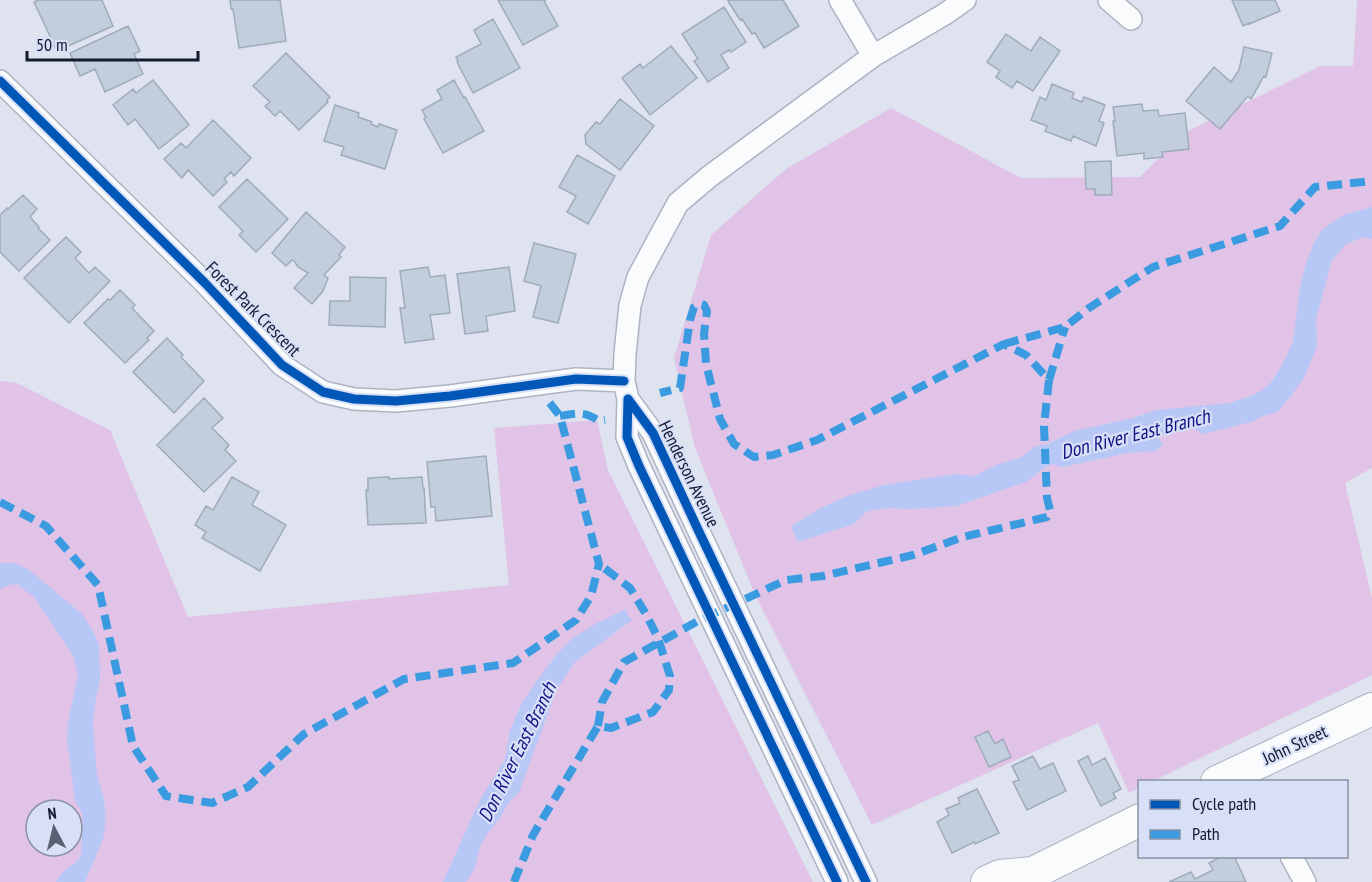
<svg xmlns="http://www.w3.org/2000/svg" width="1372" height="882" font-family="'PT Sans Narrow',sans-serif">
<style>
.green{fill:#e0c3e6;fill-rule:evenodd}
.water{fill:#b7c8f7}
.building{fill:#c2cedd;stroke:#a0abb9;stroke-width:1.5}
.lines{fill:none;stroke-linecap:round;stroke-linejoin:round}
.street-casing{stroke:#acb3c2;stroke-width:24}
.secondary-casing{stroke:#acb3c2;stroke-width:34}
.street{stroke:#fafbfd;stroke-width:21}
.secondary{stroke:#fafbfd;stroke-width:32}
.quiet{stroke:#3b9be1;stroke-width:8;stroke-dasharray:15 8;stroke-linecap:butt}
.cycleway-casing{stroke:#d7e0f6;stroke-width:13}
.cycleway{stroke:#0057b8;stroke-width:9}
.labels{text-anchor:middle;stroke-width:4.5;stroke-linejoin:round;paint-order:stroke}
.street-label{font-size:18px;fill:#131a2e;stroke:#d7e0f6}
.water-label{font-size:20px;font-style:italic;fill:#111387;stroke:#d7e0f6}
</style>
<rect width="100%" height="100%" fill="#dee3ef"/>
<path class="green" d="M1357 0H1372V468L1345 483 1372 598V675L1153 781 1140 782 1139 788 1129 793 1098 723 872 825 756 597 695 448 674 358 711 235 786 169 891 108 1021 178 1140 177 1184 133 1320 66H1353Z
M0 381 17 383 110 430 188 617 509 585 494 428 597 420 608 470 813 882H0ZM36 810H72V846H36Z"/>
<path class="water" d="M1372 207V239L1364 237 1346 244 1332 260 1316 319 1317 346 1305 376 1291 396 1277 412 1261 417 1251 422 1203 434 1195 429 1164 433 1158 438 1163 444 1156 451 1127 453 1063 467 1052 464 1043 469 1028 481 957 506 912 509 888 508 867 511 854 524 798 542 791 526 819 509 845 497 884 485 956 474 974 476 996 465 1020 458 1034 447 1048 444 1074 431 1133 418 1157 410 1230 403 1250 396 1261 391 1272 381 1282 365 1293 342 1300 288 1306 263 1314 243 1321 231 1331 223 1346 214Z
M0 563H15L28 569 82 614 94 633 99 646 100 679 95 704 93 726 97 774 104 799 106 818 103 839 85 882H56L60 875 77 861 81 855 83 820 82 813 75 801 67 738 69 717 78 675 74 657 34 597 17 584 9 585 0 589Z
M626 609 628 615 632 620 574 663 557 689 519 792 509 802 500 818 487 834 480 847 475 868 466 882H443L479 802 505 759 510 731 521 705 536 682 557 654 573 638 597 623Z"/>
<path class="building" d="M38 0H102L113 26 57 51 34 2Z
M230 0H280L286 41 239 48 233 9H231Z
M498 0H546L544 1 558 26 523 45Z
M730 0H783L799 26 764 48 755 33 752 34 742 19 740 20 728 1Z
M1232 0H1275L1280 11 1249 24V23L1243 26Z
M724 7 746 42 731 52 729 50 721 55 729 68 708 82 694 61 698 59 682 34Z
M493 19 520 68 473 93 457 62 458 61 456 57 481 44 474 30Z
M128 26 140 51 134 54 143 74 105 92 95 69 80 76 70 53Z
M1006 34 1031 51 1040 37 1060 51 1033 91 1017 81 1012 88 996 77 1000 71 987 62Z
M671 46 697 78 650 115 622 78 640 64 643 68Z
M1244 47 1272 53 1266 77 1264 76 1251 99 1248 96 1220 129 1186 101 1214 67 1231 82 1239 70Z
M286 53 330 97 327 100 328 102 299 130 280 111 275 116 265 106 270 102 253 86Z
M153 80 189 125 159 149 135 119 128 125 113 105 133 89 136 93Z
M454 80 464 98 465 97 484 131 443 153 424 119 426 117 422 110 442 99 437 90Z
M1052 84 1074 93 1072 98 1082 102 1084 97 1105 105 1099 121 1104 123 1096 146 1073 136 1071 141 1045 131 1047 126 1031 120 1040 97 1046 100Z
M620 99 654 126 620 170 586 144 585 135 596 122 600 124Z
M1142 104 1143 111 1158 110 1159 116 1185 113 1189 149 1162 152 1163 157 1144 159V153L1117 156 1113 121H1115L1113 107Z
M335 105 359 113 358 117 372 122 371 124 378 127 379 124 397 130 385 169 341 155 344 147 324 141Z
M213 120 251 158 234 176 231 172 224 179 227 182 213 196 188 170 182 178 164 159 181 143 186 148Z
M577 155 615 176 588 224 567 212 576 196 559 187Z
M1111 161 1112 195H1095V189H1086L1085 162Z
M247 179 288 219 256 252 239 235 243 231 219 207Z
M23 195 37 209 30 217 39 227 38 228 50 240 19 271 0 252V215L7 208 8 209Z
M306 212 345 247 339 255 341 257 324 275 328 278 323 291 312 304 294 288 308 273 298 267 295 262 292 260 286 266 272 253Z
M66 237 81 252 75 258 89 273 95 267 110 281 69 323 24 278Z
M534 243 576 254 558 323 533 317 541 286 524 281Z
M428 267 430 277 445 275 450 313 430 315 434 339 405 343 400 308H405L400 271Z
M509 267 515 311 486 316 488 331 465 334 457 274Z
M350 277 386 278 385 327 329 325 330 301H350Z
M120 290 135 305 132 308 154 331 147 338 149 340 125 363 84 323 108 299 110 300Z
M167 338 183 355 181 357 204 381 174 413 133 372Z
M204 398 223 418 212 428 229 445 225 450 236 461 204 492 157 445Z
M486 456 492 516 436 521 435 507H431L427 462Z
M232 477 259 492 252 505 286 525 260 571 202 538 206 532 195 525 206 506 213 510Z
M389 477V479L422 477 423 488H424L426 523 368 525 366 490 368 491V478Z
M988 731 995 744 1003 739 1011 757 989 767 975 737Z
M1033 756 1040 769 1053 763 1066 791 1027 810 1013 782 1019 780 1012 766Z
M1088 756 1092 765 1105 758 1121 789 1113 793 1116 798 1101 806 1078 761Z
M977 789 999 833 975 844 974 842 952 853 937 822 949 815 946 809 960 803 958 798Z
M1222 856H1234L1246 882H1169L1191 872 1195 879 1213 870 1209 863Z"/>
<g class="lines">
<defs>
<path id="street" d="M840 0 873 56
M1109 0 1131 19
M0 81 205 283 282 365 323 392 354 399 396 401 450 396 576 379 624 381
M628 399 653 433 701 536 866 882
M1291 856 1305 882
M837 882 639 466 627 437 628 399 624 381 625 354 630 305 638 277 678 203 710 176 873 56 945 14 965 0"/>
<path id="secondary" d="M1217 782 1372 709
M987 882 1000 876 1033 873 1140 820"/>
</defs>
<use href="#street" class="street-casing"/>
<use href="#secondary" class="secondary-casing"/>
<use href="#street" class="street"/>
<use href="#secondary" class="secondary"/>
<path class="quiet" d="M1004 344 1065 327 1089 308 1153 267 1280 226 1315 187 1372 181
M1049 380 1065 327
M560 416C578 413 584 411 599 421L605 420
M0 502 46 526 98 585 133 746 166 796 212 803 248 787 304 734 404 679 513 663 576 620 591 596 599 564 560 416 549 402
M598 726 602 702 624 662 698 621 786 580 823 576 913 555 963 537 1047 517 1050 510 1047 498 1044 426 1049 380 1026 355 1004 344 817 440 773 455 754 457 734 444 720 419 706 364 704 334 707 311 704 305 700 304 694 307 690 320 680 388 660 393
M514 882 533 835 598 726 611 728 653 712 669 690 670 676 658 638 646 614 630 588 599 564"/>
<defs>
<path id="cycleway" d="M0 81 205 283 282 365 323 392 354 399 396 401 450 396 576 379 624 381
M628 399 653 433 701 536 866 882
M628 399 627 437 639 466 837 882"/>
</defs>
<use href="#cycleway" class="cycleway-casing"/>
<use href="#cycleway" class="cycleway"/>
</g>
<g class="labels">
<g class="street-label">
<text transform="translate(253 309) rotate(45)" y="6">Forest Park Crescent</text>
<text transform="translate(689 474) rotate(64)" y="6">Henderson Avenue</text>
<text transform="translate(1295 745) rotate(-25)" y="6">John Street</text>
</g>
<g class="water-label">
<text transform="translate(1135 434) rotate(-14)" y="7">Don River East Branch</text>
<text transform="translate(517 752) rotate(-64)" y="7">Don River East Branch</text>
</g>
</g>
<rect x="1138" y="780" width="210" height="78" fill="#d7e0f6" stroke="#8991a6" stroke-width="1.5"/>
<rect x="1150" y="800" width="30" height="9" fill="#0057b8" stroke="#8991a6" stroke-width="1.5"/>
<text x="1192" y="810" font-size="18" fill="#131a2e">Cycle path</text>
<rect x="1150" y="830" width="30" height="9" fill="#3b9be1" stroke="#8991a6" stroke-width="1.5"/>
<text x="1192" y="840" font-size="18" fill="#131a2e">Path</text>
<g transform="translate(54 828) rotate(353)"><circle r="28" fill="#d7e0f6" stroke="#8991a6" stroke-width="1.5"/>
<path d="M0-4.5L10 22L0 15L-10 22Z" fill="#5a6072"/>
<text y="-9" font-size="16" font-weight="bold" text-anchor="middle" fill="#131a2e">N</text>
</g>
<path d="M27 51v9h171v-9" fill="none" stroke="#131a2e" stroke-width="3"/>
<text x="36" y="51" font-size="18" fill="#131a2e" stroke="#d7e0f6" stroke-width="4.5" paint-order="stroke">50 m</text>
</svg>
